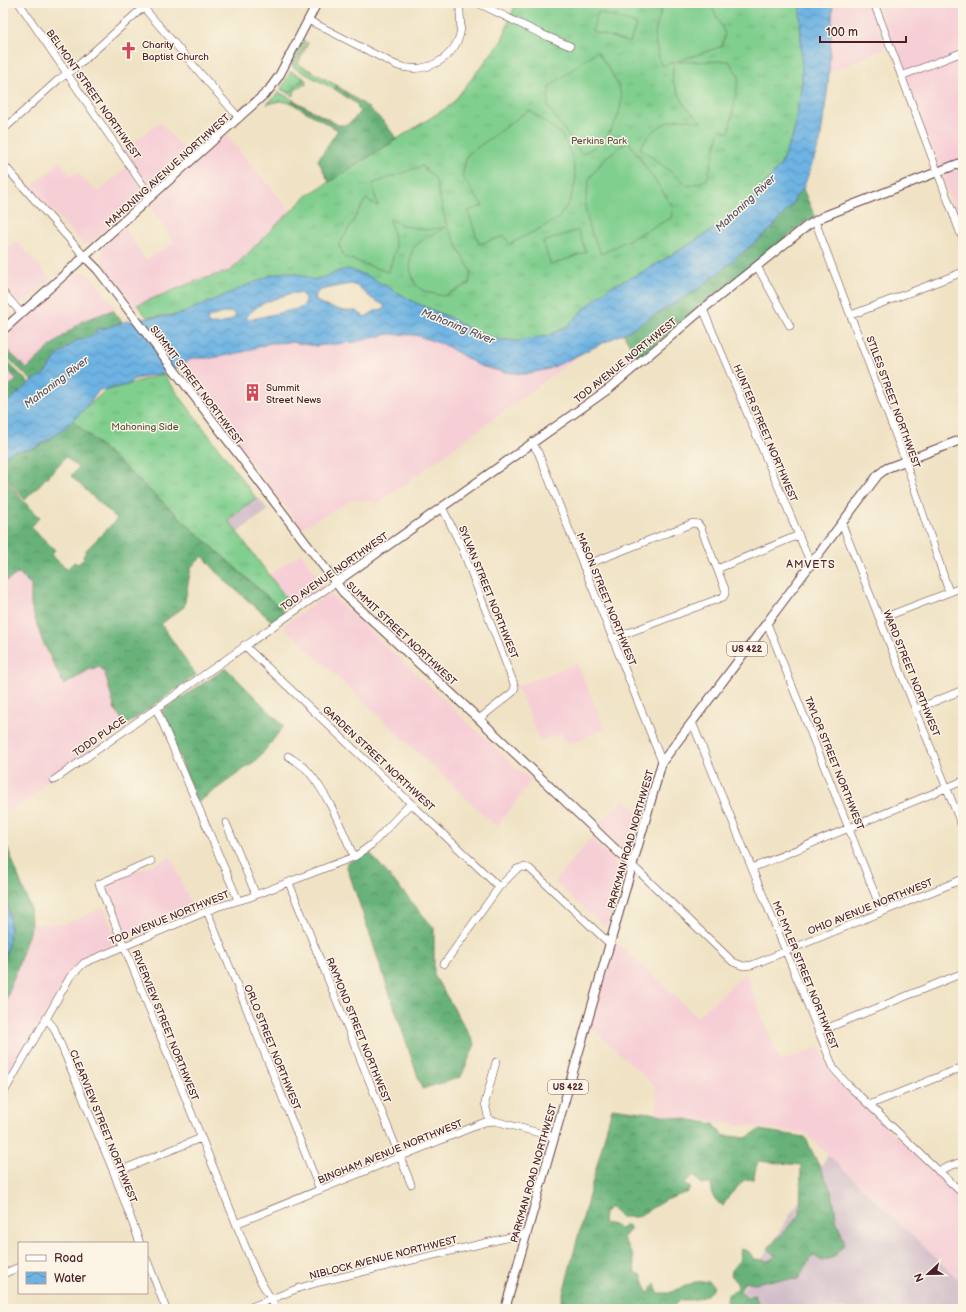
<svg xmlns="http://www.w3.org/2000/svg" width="966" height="1312" font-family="'Balsamiq Sans',sans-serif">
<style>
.built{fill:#f6cfd6}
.industrial{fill:#d1bdc9}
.grass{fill:url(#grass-tufts);stroke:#66775d}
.forest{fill:url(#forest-crowns);stroke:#596852}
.garden{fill:url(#garden-furrows);stroke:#66775d}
.pitch{fill:#81cf8f;stroke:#66775d}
.water{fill:url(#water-waves);stroke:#5c6987;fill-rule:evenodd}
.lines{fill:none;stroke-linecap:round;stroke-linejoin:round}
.minor-casing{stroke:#633c42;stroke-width:8}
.major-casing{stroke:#633c42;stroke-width:10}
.minor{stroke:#fff;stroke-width:7}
.major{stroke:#fff;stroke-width:8}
.labels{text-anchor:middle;stroke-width:3;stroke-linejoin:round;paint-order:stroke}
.shield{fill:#fcf5e5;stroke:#7f5f63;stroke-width:1}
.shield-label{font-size:9px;font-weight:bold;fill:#4a1f2b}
.poi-label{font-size:10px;fill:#4a1f2b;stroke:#fcf5e5;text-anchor:start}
.street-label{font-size:10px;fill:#4a1f2b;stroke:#fcf5e5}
.park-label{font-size:10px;fill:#5a5449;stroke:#fcf5e5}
.water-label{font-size:11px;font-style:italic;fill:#56536b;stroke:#fcf5e5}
.neighbourhood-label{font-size:11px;letter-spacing:1px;fill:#4a1f2b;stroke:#fcf5e5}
</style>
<defs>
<pattern id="grass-tufts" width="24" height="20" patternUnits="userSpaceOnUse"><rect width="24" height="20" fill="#81cf8f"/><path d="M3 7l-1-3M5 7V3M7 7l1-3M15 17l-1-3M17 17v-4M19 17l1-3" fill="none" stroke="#71b17c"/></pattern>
<pattern id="forest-crowns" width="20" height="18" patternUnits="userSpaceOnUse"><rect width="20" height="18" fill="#68b27a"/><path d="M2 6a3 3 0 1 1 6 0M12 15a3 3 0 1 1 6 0" fill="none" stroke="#589064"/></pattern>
<pattern id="garden-furrows" width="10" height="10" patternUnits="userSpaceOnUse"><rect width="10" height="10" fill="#81cf8f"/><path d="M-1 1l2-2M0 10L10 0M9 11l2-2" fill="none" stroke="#71b17c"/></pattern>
<pattern id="water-waves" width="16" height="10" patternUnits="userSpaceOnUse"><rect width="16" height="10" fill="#6db3e3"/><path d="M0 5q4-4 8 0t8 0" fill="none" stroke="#5c91b8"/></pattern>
</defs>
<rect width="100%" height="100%" fill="#fcf5e5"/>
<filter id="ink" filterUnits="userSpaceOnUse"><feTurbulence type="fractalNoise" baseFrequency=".025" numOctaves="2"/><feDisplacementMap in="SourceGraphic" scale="8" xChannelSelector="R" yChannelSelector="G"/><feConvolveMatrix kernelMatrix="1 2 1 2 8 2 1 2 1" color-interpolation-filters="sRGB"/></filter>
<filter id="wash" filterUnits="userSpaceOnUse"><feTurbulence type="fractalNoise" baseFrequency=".012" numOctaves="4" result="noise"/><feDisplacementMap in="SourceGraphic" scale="16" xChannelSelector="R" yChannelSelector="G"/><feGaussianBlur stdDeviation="0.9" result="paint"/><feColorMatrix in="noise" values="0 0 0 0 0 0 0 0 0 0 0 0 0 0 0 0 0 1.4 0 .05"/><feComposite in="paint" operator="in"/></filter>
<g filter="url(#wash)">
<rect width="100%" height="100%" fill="#f0e3c5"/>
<path class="built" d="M833 3H869L886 48 829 73Z
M877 3H963V158L943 168 939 167 937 163Z
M160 122 190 157 157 187H151L147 185 123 151Z
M226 135 291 211 230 271 196 281 135 306 105 267 102 257 104 247 107 243 124 227 146 260 174 243 149 205Z
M60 162 71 176 77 172 97 192 127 167 143 191V194L90 243 84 245 31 187Z
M963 168V234L943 179 946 173Z
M17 241 50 279 26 303H20L15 301 3 288V252Z
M80 272H84L90 275 116 308 82 321 52 345 27 369 3 346V336L27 317 73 277Z
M3 299 9 306 12 314V316L3 325Z
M389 334 415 335 445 345 480 366 504 372 526 374 549 369 583 353 379 503 353 499 302 528 201 397 183 368V363L193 358H212L243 352 270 343 291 342 316 346 355 342Z
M3 364 17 380 3 390Z
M301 553 320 579 322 582V586L293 607 269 575Z
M19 573 31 585V606L42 640 64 684 90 669 100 667 105 673 115 710 126 725 44 784 31 798 3 814V583Z
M329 593 531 781 497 827 283 626Z
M577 663 605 729 570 744 560 734 540 741 520 693 515 687Z
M623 800 641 812 633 843 630 847 626 848 622 846 598 823Z
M591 838 619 866 623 873V879L606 928 554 882Z
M171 857 195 913 130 940 124 938 102 886Z
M104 907 115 936 116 942 114 946 91 956 72 969 68 975 3 1088V1004L7 998 31 928V924H66Z
M617 942 697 1017 745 973 780 1062 819 1047 834 1078 963 1200V1284L805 1133 657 1114 656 1087 595 1031 589 1030Z"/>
<path class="industrial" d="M258 497 268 510 237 533 228 519Z
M828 1155 963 1284V1309H733L743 1289Z"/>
<path class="grass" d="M516 3H800L802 83 794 132 781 164 757 194 727 221 647 270 610 287 583 310 568 326 548 336 517 341 495 339 474 331 446 316 416 303 368 276 338 271 328 276 313 280 224 296 181 314 167 316 147 317 137 305 196 281 230 271 274 227 308 195 451 105 502 40Z
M303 40 305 41 292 66 290 63Z
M307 42 308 43 298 64 336 85V90L293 67Z
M291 71 302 77V81L298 83 292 91 287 92 281 89Z
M279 92 338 125 293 101 291 103 280 101 267 104Z
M163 374 256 498 228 520 290 603 281 609 72 420 105 391Z"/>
<path class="forest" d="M336 85 365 105 384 122 397 139 329 182 318 160 338 130 291 103 293 101 338 125H347L354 119 360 111 357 108 358 105 336 90Z
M803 189 815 217 807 221 638 358 623 333 700 288 771 229 792 205 796 196Z
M113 310 122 322 102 330 99 328C96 335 85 341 77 340L56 357 51 365 44 374 32 381 3 353V346L27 369 52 345 82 321Z
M3 358 29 383 3 406V390L17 380 3 364Z
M72 420 285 613 273 622 223 579 203 556 191 567 184 607 161 624 196 675 126 725 115 710 105 673 100 667 90 669 64 685 42 640 31 606V585L19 573 3 583V476L23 501 40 517 31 527 55 550 51 555 67 569 74 562 78 564 84 558 83 556 86 552 85 551 117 519 71 476 78 468 66 457 25 500 3 474C3 467 2 460 8 454 15 448 27 451 35 448 49 441 60 431 72 420Z
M226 668 284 726 258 759 197 803 162 711Z
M3 836 30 907 31 927 7 998 3 1004V962C12 939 12 911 3 889Z
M369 852 434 928V975L475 1044 461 1077 422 1089 346 864Z
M612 1108 657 1114 714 1124 722 1135 746 1138 759 1130 805 1137 832 1192 837 1223 845 1243 834 1257 822 1261 813 1255 798 1279 764 1281 755 1283 745 1281 740 1291 747 1297 755 1295 760 1309H727L726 1307 728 1295 737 1288 738 1284 730 1275 733 1268 739 1261 741 1249 748 1251 755 1259 769 1261 775 1256 768 1248 800 1215 801 1165 758 1161 753 1179 744 1180 729 1196 723 1206 713 1197 711 1184H701L694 1175 684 1183 690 1187 688 1192 665 1200 637 1217H620L611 1206 604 1213 603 1223 615 1225 620 1229 626 1225 631 1229 623 1238 633 1256 635 1272 642 1276 648 1294 655 1284 658 1293H669L695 1282 709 1281 714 1287C705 1300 696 1300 681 1300L674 1305 672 1309H559Z"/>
<path class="garden" d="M302 77 305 79 306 85 303 83 300 88 297 87 293 96 281 89 287 92 292 91 298 83 302 81Z"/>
<path class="pitch" d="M665 3H710L725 34 722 46 676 62 729 61 739 77 729 133 720 129 707 180 689 186 640 148C650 132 660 122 680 119 687 119 695 121 702 122L685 106 672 80 674 62 661 66 654 36 662 7Z
M598 12 636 24 630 43 592 31Z
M597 51C604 62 619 82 621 95 624 108 612 131 603 140 598 146 589 150 582 154L548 107 549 87Z
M529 110 561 134 572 156 576 180 570 201 558 219 510 244 504 236 479 244 468 211 483 206 462 177 467 155Z
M628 141 673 207 671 218 601 254 589 227 585 206 589 179 605 158Z
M422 166 435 178 447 227 471 271 469 284 443 296C436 294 428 293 422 290 410 284 407 257 414 248 422 237 436 234 445 227L427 230 405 226 390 219 396 248 388 272 344 257 339 245 366 199 378 206 372 184Z
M578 230 586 252 551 265 543 242Z"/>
<path class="water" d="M800 3H833L828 86 820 142 803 189 796 196 792 205 771 229 700 288 628 331 549 369 526 374 504 372 480 366 445 345 415 335 389 334 355 342 316 346 291 342 270 343 243 352 212 358H193L172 371 131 380 130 384 113 388 105 391 100 389C84 413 61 433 36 447 28 452 16 448 8 454 6 455 5 459 3 461V406L29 383 44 374 51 365 56 357 77 340C86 341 89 335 97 332L96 329 99 328 102 330C128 317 153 319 181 314L271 275 286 272 298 274 313 280 328 276 338 271 348 269 368 276 416 303 446 316 474 331 495 339 517 341 548 336 568 326 583 310 610 287 647 270 727 221 757 194 781 164 794 132 802 83ZM351 284C363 288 361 290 370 297 374 301 380 302 385 306L383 309 375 311 365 317 356 311H345L325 306 315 300 316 294 320 290ZM292 293H300L305 298V304L301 308 248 320 246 319C253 304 277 298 292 293ZM227 312H233L236 316C230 322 218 325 209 324L207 321 209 317Z
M3 889C12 911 12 939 3 962Z"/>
</g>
<g filter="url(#ink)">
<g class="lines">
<defs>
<path id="minor" d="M19 3 151 197
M478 3 539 33 570 46
M874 3 963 240
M143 7 239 118
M308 20 396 65C422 75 452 62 460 34 462 23 459 13 460 3
M901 76 963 52
M3 130 58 80 74 69 148 3
M3 164 85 257
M815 221 905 460 949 592
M757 266 790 326
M3 292 22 314
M703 309 811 564
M851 315 963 272
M532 443 538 452 662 762
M442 507 462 548 515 687 513 692 479 719
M842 524 963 829
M583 566 693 523 698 524 701 528 725 589V594L723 597 612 639
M717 569 799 535
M880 619 963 587
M767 623 882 912
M244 645 499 887
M156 708 238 900
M916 709 963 690
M692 722 834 1069 847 1084 963 1194
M288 756C295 761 303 765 308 771 329 796 341 827 354 857
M54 780 335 583
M226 823 256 895
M151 861 99 884 254 1268C260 1283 270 1295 276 1309
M632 865 733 962 743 966 752 965 963 879
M752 868 963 781
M289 883 411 1184
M207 911 320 1190
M444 964 499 887 517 869C522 867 526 866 530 869L610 944
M46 1018 54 1028 59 1040 114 1173 140 1243
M818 1032 963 973
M3 1094 70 977 84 963 217 907 248 898 356 856 372 844 411 803
M869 1105 963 1067
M489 1121 485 1103 496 1062
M938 1171 963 1161
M114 1173 201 1138
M236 1224 485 1122 495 1121 554 1137
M147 1260 166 1309
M3 1274 19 1267
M246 1309 299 1288 320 1282 527 1233"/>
<path id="major" d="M85 257 98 270 121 300 346 596 479 719 632 865
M3 330 268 91 279 76 317 3
M335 583 610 388 703 309 807 226 824 216 963 162
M505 1309 662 762 878 475 887 468 963 439"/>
</defs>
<use href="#minor" class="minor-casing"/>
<use href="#major" class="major-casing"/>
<use href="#minor" class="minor"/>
<use href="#major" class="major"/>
</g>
</g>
<defs>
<symbol id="church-bare" viewBox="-9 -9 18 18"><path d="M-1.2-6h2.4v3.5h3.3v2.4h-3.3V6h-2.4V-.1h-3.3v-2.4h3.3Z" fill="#d1495b" stroke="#fcf5e5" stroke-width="2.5" paint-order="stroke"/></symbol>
<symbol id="building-bare" viewBox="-9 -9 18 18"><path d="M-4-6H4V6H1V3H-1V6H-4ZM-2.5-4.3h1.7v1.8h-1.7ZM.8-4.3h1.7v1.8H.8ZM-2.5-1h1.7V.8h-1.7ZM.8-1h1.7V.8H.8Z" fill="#d1495b" stroke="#fcf5e5" stroke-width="2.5" paint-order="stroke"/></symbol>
</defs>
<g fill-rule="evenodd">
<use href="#church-bare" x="116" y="38" width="25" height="25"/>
<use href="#building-bare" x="240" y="380" width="25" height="25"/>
</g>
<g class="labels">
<g class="shield">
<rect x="727" y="642" width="40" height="14" rx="3"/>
<rect x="548" y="1080" width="40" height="14" rx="3"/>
</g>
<g class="shield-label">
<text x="747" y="652">US 422</text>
<text x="568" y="1090">US 422</text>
</g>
<g class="poi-label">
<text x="142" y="48">Charity<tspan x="142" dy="12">Baptist Church</tspan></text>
<text x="266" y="391">Summit<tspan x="266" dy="12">Street News</tspan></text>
</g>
<g class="street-label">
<text transform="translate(94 94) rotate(55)" y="4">BELMONT STREET NORTHWEST</text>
<text transform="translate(167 170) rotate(-42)" y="4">MAHONING AVENUE NORTHWEST</text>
<text transform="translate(625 360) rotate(-39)" y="4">TOD AVENUE NORTHWEST</text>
<text transform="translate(197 385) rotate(53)" y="4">SUMMIT STREET NORTHWEST</text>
<text transform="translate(894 402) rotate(70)" y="4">STILES STREET NORTHWEST</text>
<text transform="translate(766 433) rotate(67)" y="4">HUNTER STREET NORTHWEST</text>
<text transform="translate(334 571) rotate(-35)" y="4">TOD AVENUE NORTHWEST</text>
<text transform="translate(489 592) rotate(68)" y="4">SYLVAN STREET NORTHWEST</text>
<text transform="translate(607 599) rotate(68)" y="4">MASON STREET NORTHWEST</text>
<text transform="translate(402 633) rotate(43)" y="4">SUMMIT STREET NORTHWEST</text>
<text transform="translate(912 673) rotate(68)" y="4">WARD STREET NORTHWEST</text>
<text transform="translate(99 736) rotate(-35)" y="4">TODD PLACE</text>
<text transform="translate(379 758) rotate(43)" y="4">GARDEN STREET NORTHWEST</text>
<text transform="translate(835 763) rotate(68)" y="4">TAYLOR STREET NORTHWEST</text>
<text transform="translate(630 839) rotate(-74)" y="4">PARKMAN ROAD NORTHWEST</text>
<text transform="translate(870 906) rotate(-22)" y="4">OHIO AVENUE NORTHWEST</text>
<text transform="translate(169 917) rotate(-22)" y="4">TOD AVENUE NORTHWEST</text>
<text transform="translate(806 975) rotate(68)" y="4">MC MYLER STREET NORTHWEST</text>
<text transform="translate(166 1025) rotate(68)" y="4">RIVERVIEW STREET NORTHWEST</text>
<text transform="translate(359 1030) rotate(68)" y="4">RAYMOND STREET NORTHWEST</text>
<text transform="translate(273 1047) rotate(68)" y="4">ORLO STREET NORTHWEST</text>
<text transform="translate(104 1126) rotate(68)" y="4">CLEARVIEW STREET NORTHWEST</text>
<text transform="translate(390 1151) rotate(-22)" y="4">BINGHAM AVENUE NORTHWEST</text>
<text transform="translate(533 1173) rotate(-74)" y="4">PARKMAN ROAD NORTHWEST</text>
<text transform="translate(383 1257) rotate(-14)" y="4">NIBLOCK AVENUE NORTHWEST</text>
</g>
<g class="park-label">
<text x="599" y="144">Perkins Park</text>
<text x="145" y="430">Mahoning Side</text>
</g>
<g class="water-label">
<text transform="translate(745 203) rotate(-43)" y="4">Mahoning River</text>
<text transform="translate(458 326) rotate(22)" y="4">Mahoning River</text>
<text transform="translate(56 382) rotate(-37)" y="4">Mahoning River</text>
</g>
<g class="neighbourhood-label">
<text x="811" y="568">AMVETS</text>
</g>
</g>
<rect width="966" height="1312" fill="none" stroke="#fcf5e5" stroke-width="16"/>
<rect x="18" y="1242" width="130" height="52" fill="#fcf5e5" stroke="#b59f9b"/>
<rect x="26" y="1255" width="20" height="6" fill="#ffffff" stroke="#b59f9b"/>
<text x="54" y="1262" font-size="12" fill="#4a1f2b">Road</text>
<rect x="26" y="1272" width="20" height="12" fill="url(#water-waves)" stroke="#b59f9b"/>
<text x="54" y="1282" font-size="12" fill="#4a1f2b">Water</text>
<g transform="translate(928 1274) rotate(248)" stroke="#fcf5e5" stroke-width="3" paint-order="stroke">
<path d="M0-3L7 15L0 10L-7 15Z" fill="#4a1f2b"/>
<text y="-6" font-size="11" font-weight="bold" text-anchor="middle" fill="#4a1f2b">N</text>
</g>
<path d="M820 36v6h86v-6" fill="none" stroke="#4a1f2b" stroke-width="2"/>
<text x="826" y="36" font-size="12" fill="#4a1f2b" stroke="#fcf5e5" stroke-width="3" paint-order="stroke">100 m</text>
</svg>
